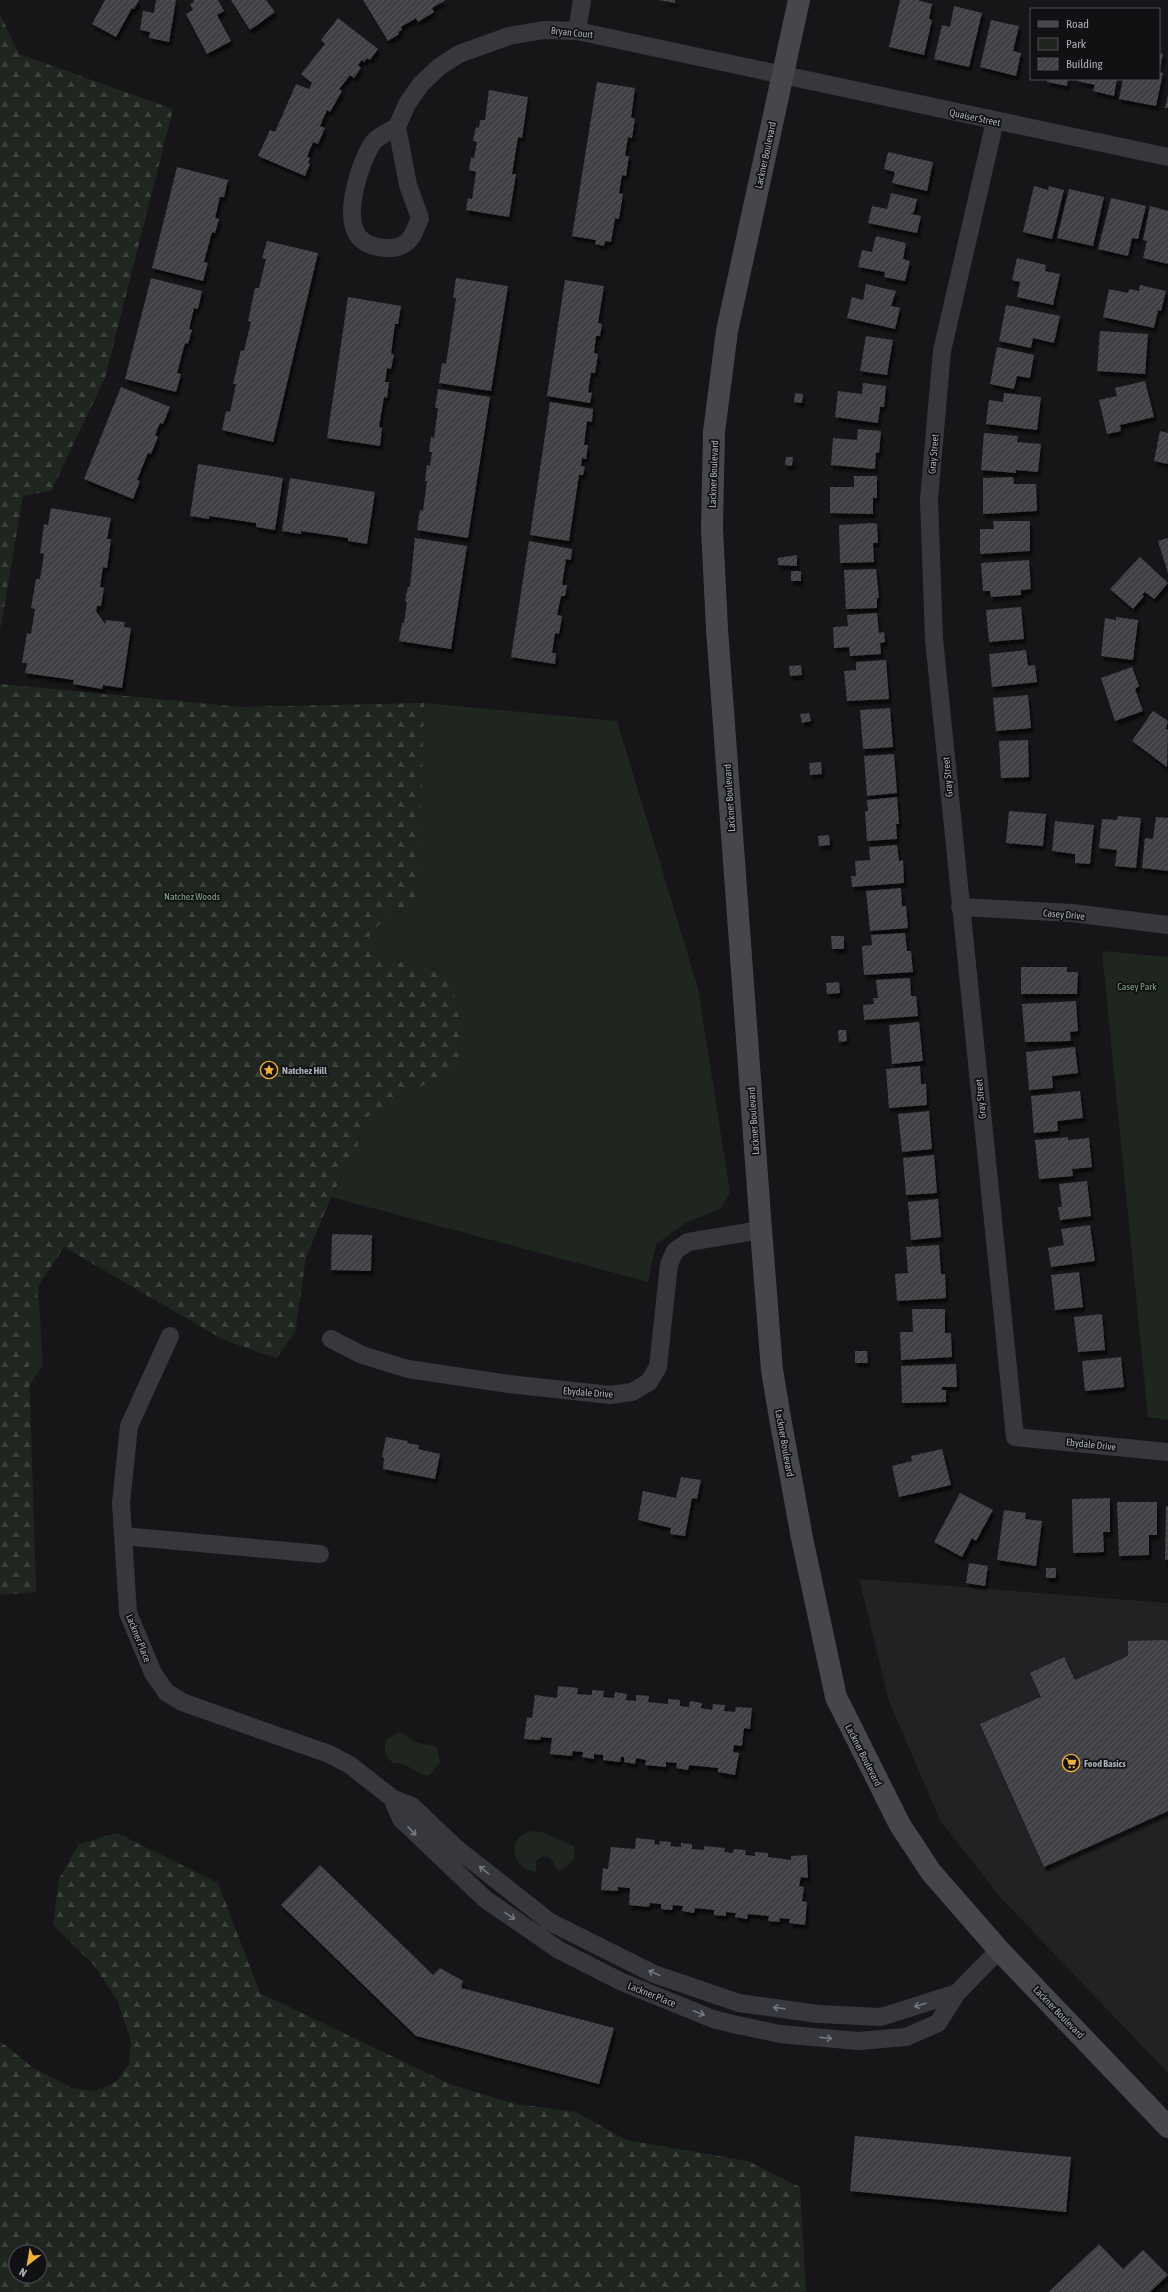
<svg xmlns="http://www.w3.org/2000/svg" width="1168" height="2292" font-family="'Asap Condensed',sans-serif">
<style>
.built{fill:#222225}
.green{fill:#1e261f;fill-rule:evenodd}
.forest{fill:url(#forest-firs);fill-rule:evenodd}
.building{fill:url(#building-hatch);filter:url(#shadow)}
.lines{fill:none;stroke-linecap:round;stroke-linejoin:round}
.minor{stroke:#37383d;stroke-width:18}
.secondary{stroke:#45474d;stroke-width:22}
.oneway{stroke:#757881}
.labels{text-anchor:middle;stroke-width:3.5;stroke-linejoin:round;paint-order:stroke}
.street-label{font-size:10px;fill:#a8adb8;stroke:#111113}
.park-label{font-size:10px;fill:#7fa381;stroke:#111113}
.poi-label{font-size:10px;font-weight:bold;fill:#a8adb8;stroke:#111113;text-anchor:start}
</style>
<defs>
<pattern id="forest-firs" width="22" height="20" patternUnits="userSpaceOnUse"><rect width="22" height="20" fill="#1e261f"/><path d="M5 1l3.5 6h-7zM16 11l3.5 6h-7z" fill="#3c433d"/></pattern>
<pattern id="building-hatch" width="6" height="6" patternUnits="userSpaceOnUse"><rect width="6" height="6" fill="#404145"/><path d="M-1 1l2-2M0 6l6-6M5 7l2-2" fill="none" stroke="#595a5e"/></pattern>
<filter id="shadow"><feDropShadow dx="2.5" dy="4.5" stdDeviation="1" flood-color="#0009"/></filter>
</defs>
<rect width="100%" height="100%" fill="#161618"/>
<path class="built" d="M859 1579 1168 1603V2073L1001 1898 940 1820 889 1701Z"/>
<path class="green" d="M0 684 240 707 424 703 617 721 698 988 730 1192 721 1208 684 1224 656 1244 648 1282 331 1197 306 1257 295 1332 276 1358 222 1339 64 1246 38 1286 43 1365 0 1430ZM424 706 417 911 389 912ZM382 957 414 966 443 970 439 1080 407 1091 364 1119 358 1145 332 1196Z
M1102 951 1168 957V1420L1148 1417Z
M399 1732C407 1734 410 1740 418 1743 425 1745 430 1743 437 1748L440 1762 429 1776C413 1773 410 1763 393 1763 384 1756 384 1751 386 1740Z
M531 1831 542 1832 574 1846V1859L567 1866 558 1871C553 1861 547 1850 536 1861V1872C510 1868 506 1838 531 1831Z"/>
<path class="forest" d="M0 14 19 54 173 109 105 378 51 491 23 496 0 631Z
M0 684 240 707 424 703 418 911 389 912 369 937 382 957 414 966 443 970 458 1005 461 1053 439 1080 407 1091 364 1119 358 1145 331 1197 306 1257 295 1332 276 1358 222 1339 64 1247 38 1286 29 1366 36 1592 0 1595Z
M117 1833 218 1883 260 1993 452 2085 516 2104 576 2112 626 2140 748 2161 800 2187 806 2292H0V2041L32 2067 72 2088 95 2091 116 2082 129 2064 131 2041 117 2000 93 1964 53 1925 59 1879 79 1844ZM16 2252H40V2276H16Z"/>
<path class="building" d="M105 0H139L134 9 132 8 116 37 92 24Z
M156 0H176L169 42 149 38 150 32 140 30 143 11 154 13Z
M193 0H218L224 11 217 15 231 41 207 54 186 14 193 10 190 4 194 2Z
M231 0H266L275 12 250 30Z
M363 0H446L432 8 434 12 418 22 416 18 401 27 402 30 398 32 399 34 388 41Z
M659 0H675V3Z
M900 0H917L932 4 929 19 932 20 924 55 889 47Z
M954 6 982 13 969 67 934 59 942 25 950 27Z
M338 18 378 49 370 60 367 58 364 62 362 60 358 65 361 68 354 78 350 75 339 89 342 91 330 112 327 110 320 126 325 128 318 144 313 142 307 157 310 158 308 163 310 164 305 176 258 156 270 130 275 132 296 84 309 89 312 83 301 74 325 44 321 40Z
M991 20 1019 26 1013 51 1021 53 1016 76 980 67Z
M1159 53 1163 54 1160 68H1159Z
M1159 72 1163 73 1156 106 1119 99 1123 79H1159Z
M1048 79H1068L1067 86 1047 82Z
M1078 79H1117L1114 96 1093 91 1095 85 1077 81Z
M597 82 635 88 631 118H635L632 138 628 137 625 156H629L626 176 622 175 619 193 623 194 619 219 615 218 611 242 605 241 604 246 595 244 596 240 572 236Z
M489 90 528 97 522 138 518 137 512 174H516L509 217 466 210 468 198 472 199 476 172 469 170 471 158H474L477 142 473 141 476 127 479 128 480 120H485Z
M1168 95V108H1165Z
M888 152 933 162 927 191 892 183 895 172 884 169Z
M177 167 228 180 224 197H220L215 218 219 219 215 233 212 232 204 262 208 263 203 281 152 268Z
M1034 186 1048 190 1049 186 1064 190 1052 239 1023 232Z
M1069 189 1104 197 1093 246 1057 238Z
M891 193 917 199 914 212 911 214 921 216 917 233 868 223 872 206 887 209Z
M1111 198 1146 206 1138 239 1132 238 1128 256 1098 249Z
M1150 206 1168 211V264L1143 258 1147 241 1143 240Z
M876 236 906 243 903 259 910 261 905 281 884 277 885 272 858 267 862 250 872 252Z
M267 241 318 253 273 442 222 430 226 411 230 412 236 384H233L241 350 244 351 251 322 248 321 255 288H259L266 259 262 258Z
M1017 258 1046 265 1045 271 1060 274 1053 305 1017 297 1020 282 1012 280Z
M151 278 202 291 198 309 194 308 189 329 192 330 188 344 185 343 177 373 181 374 176 392 125 379Z
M456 278 508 286 491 391 439 383 442 363 446 364 456 298H453Z
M565 280 604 286 598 323 602 324 600 336H596L594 353 598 354 595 373H591L588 392 592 393 590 403 547 396Z
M866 284 896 291 891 306 900 308 895 329 847 318 852 297 863 300Z
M1140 285 1166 291 1161 311 1158 310 1154 328 1103 317 1109 289 1128 293 1129 289 1139 291Z
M348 297 401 306 398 324H395L391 354H394L391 369 387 368 385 382H389L387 398 384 397 379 427 382 428 380 446 327 438Z
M1006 305 1060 316 1054 343 1033 338 1031 348 999 341Z
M1100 331 1148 334 1145 374 1097 371Z
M866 336 893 340 887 375 860 371Z
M997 347 1034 355 1030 378 1017 376 1014 389 990 384Z
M1145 381 1154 417 1120 425 1121 431 1107 434 1099 400 1117 396 1115 388Z
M863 383 886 386 884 407H880L878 423 835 417 838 391 862 394Z
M121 387 170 407 163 424 160 423 155 435 158 437 151 454 148 453 137 480 140 481 133 499 84 479Z
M438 389 490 397 468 538 417 530 420 510 423 511 427 481H425L427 465 430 466 432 452H429L431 437 434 438 438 408H435Z
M795 393 803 394 802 403 794 402Z
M1004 393 1041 397 1037 430 986 424 989 400 1003 402Z
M550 402 593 409 592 422 587 421 584 445H588L586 459 582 458 581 466 585 467 583 475H579L569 541 530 535Z
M858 429 881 431 879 453H876L875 469 831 465 833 438 857 440Z
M1160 431 1168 433V464L1154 461Z
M984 433 1018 436 1017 442 1041 444 1038 472 1016 470V473L981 470Z
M786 457H793L792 466 785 465Z
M198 464 283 478 275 530 256 527V523L209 516V519L190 516Z
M854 476H877V498H873V514L830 513V487H854Z
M1013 477 1014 484H1036L1037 511 983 514V478Z
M290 478 375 492 367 544 348 541V538L301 531V534L282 531Z
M51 508 111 518 107 539H111L107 568 103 567 100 587 104 588 101 606H97L96 611 105 624 106 620 125 622 124 627 131 628 122 688 103 685 102 689 73 684 74 680 25 673 27 663H22L27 633 31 634 35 609 31 608 36 579H40L44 554 40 553 44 524 48 525Z
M993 521H1030V551L980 554V529H994Z
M872 523 877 524 878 543H873L874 562 840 563 839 525Z
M415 538 467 546 451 649 399 641 402 623H404L407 602 405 601 408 587H410Z
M1168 538V573L1158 541Z
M529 541 572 549 571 560 566 559 562 585H567L565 596H561L557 615 562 616 559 634 555 633 552 653H556L555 664 511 657Z
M797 555V566L778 565V558Z
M1140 557 1168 583 1154 599 1145 592 1142 595 1144 596 1133 609 1110 589Z
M1029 560 1031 589 1021 590V595L991 597 990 591H983L981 563Z
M876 569 879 598H877V608L846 609 844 570Z
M791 571H801V581H791Z
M1021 607 1024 639 989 642 986 610Z
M877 613 879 633 884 632 885 642 880 643 881 654 850 656 849 647 834 648 833 627 848 626 847 615Z
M1116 617 1138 620 1133 660 1101 656 1105 618 1116 620Z
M1026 650 1028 666 1035 665 1037 682 992 687 989 654Z
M886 660 889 699 847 701 844 671 856 670V662Z
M801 665 802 675 790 676 789 666Z
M1132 667 1139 686 1135 689 1143 711 1115 721 1101 678Z
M1028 695 1031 728 996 731 993 698Z
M890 708 893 747 863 749 860 710Z
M1153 711 1168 721 1166 729 1168 730 1167 767 1132 741Z
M809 713 811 721 802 723 800 714Z
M1028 740 1029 777 1001 778 999 741Z
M894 754 897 793 867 796 864 756Z
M821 762 822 774 810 775 809 763Z
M897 797 899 824H896L897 839 867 841 865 811H868L867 800Z
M1009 811 1046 814 1043 846 1006 843Z
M1118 816 1141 818 1136 868 1115 866 1117 850 1099 848 1102 819 1117 820Z
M1156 817 1168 818V871L1142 868 1145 838 1153 839Z
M1055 821 1094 825 1090 864 1075 863V854L1052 851Z
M829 835 830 845 819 846 818 836Z
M897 845 899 861 903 860 904 883 852 887 851 876H856L855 861 870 860 869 847Z
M901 888 902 906H906L908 928 870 931 866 891Z
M905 933 907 951H911L913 972 864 975 862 946 872 945 871 935Z
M831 936H844V949H832Z
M1021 967H1067V972H1078L1077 994H1021Z
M910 978 911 996H916L918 1016 864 1020 863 1005 874 1004 873 998H878L876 980Z
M839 982 840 993 827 994 826 983Z
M1076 1001 1078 1031 1070 1032 1071 1041 1025 1042 1022 1004Z
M919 1022 923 1061 892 1064 889 1025Z
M838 1030H846L847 1041 839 1042Z
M1075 1047 1078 1073 1052 1076 1053 1088 1029 1090 1026 1052Z
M920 1066 921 1084H926L927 1105 889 1108 886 1069Z
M1080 1091 1083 1118 1057 1121 1058 1131 1034 1133 1031 1096Z
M929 1111 932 1149 902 1152 898 1114Z
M1068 1137V1140L1089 1138 1092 1167 1072 1169 1073 1176 1039 1179 1035 1140Z
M934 1155 937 1193 906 1195 903 1158Z
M1087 1181 1091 1216 1060 1220 1058 1207H1062L1059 1184Z
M938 1199 941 1237 911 1240 908 1202Z
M1090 1225 1095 1261 1051 1267 1048 1248 1064 1245 1061 1229Z
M332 1234 372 1235 371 1271 331 1270Z
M939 1245 941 1274H945L946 1298 897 1301 895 1274 908 1273 906 1247Z
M1079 1272 1083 1307 1055 1310 1051 1275Z
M912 1309H945V1333H951L952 1357 901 1360 900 1332H913Z
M1102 1314 1105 1350 1078 1352 1074 1317Z
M855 1351H867L868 1363H855Z
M1121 1357 1124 1387 1085 1391 1082 1361Z
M956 1364 957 1387H942V1390H946V1402L902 1403 901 1366Z
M386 1437 408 1441 407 1443 419 1445 418 1449 440 1454 435 1479 383 1469 384 1458 382 1457Z
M942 1449 951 1485 899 1497 892 1466 912 1461 911 1456Z
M681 1477 701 1480 697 1499 692 1498 685 1536 670 1534 671 1528 638 1520 643 1491 676 1498Z
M960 1493 993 1510 976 1541 972 1538 962 1557 934 1542Z
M1110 1498V1532H1103L1104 1552 1073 1553 1072 1499Z
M1117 1502H1157V1535H1149V1555L1119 1556Z
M1166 1506H1168V1560H1165Z
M1004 1510 1026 1513 1025 1519 1042 1521 1036 1566 997 1560Z
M969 1563 988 1566 985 1586 966 1583Z
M1046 1568H1056V1578H1046Z
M1165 1640 1168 1641V1811L1044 1867 980 1724 1041 1697 1030 1673 1064 1657 1075 1680 1128 1656V1641Z
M558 1686 578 1688 577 1694 592 1695V1690L604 1691 603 1697 614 1698 615 1692 627 1694 626 1700 636 1701V1695L649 1696 648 1702 668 1704V1699L680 1700V1706L689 1707 690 1701 702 1703 701 1708 712 1710 713 1704 725 1705 724 1711 735 1712 736 1707 752 1708 750 1729 744 1728 742 1746 734 1745 733 1752 739 1753 735 1775 718 1772V1768L689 1765 688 1770 676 1768 677 1763 666 1762V1767L645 1765 646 1760 636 1758 635 1764 624 1762V1757H621L620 1762 603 1760V1755L594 1754V1759L582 1757 583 1752 573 1751 572 1756 550 1754 552 1738 541 1737 540 1740 524 1739 527 1717 532 1718 535 1695 557 1698Z
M636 1838 655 1840 654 1844 659 1845 660 1841 671 1842 670 1846 681 1847V1843L692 1844V1849L704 1850V1846L725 1848 724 1852 733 1853 734 1849 746 1850 745 1855 755 1856V1852L768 1853V1857L791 1860V1856L807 1855 808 1878 801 1877 799 1886 804 1887 802 1901 807 1902 805 1925 789 1923 790 1919 780 1918 779 1922 768 1921 769 1916 748 1914 747 1919 735 1917 736 1913 726 1912V1916L714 1915V1910L695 1908 694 1913 682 1911 683 1906 673 1905 672 1910 661 1909V1904L650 1903 649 1907 629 1905 630 1888 618 1887V1891L601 1890 603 1868 608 1869 611 1847 635 1849Z
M320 1865 433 1975 440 1968 463 1981 461 1988 614 2028 599 2084 416 2036 281 1905Z
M855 2136 1071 2157 1066 2212 850 2191Z
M1099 2244 1123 2269 1143 2250 1168 2275 1150 2292H1049Z"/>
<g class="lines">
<path class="minor" d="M577 31 582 0
M995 121 942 351 929 499 934 639 1015 1437 1168 1452
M397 127C390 131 376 137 372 144 360 163 342 217 359 237 369 249 398 253 409 240 414 234 417 226 420 218L408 185 397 127 407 104 421 84 439 67 459 54 509 36 544 30 577 31 1168 157
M960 907 1072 913 1168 925
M170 1336 129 1426 121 1503 128 1613 153 1673 166 1692 182 1702 329 1754 350 1765 392 1798 412 1806 456 1848 550 1922 654 1974 739 2003 818 2014 881 2017 957 1993
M331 1339 362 1355 408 1369 509 1384 610 1395 632 1392 649 1382 658 1367 669 1264 675 1251 688 1242 761 1230
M123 1536 320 1554
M392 1798 401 1819 485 1899 559 1950 622 1982 713 2019 733 2024 780 2034 858 2041 906 2037 938 2023 957 1993 999 1950"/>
<path class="secondary" d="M799 0 727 331 714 432 712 528 717 629 761 1230 772 1370 779 1412 802 1538 836 1697 900 1825 931 1872 999 1950 1168 2127"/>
</g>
<defs><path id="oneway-shaft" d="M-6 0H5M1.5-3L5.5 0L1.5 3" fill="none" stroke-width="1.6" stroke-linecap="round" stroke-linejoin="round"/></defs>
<g class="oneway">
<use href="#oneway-shaft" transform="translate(412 1831) rotate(47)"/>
<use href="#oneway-shaft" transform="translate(484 1870) rotate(-141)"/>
<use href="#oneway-shaft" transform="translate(510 1916) rotate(34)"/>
<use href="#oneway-shaft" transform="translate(654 1973) rotate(-157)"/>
<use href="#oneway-shaft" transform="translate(920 2005) rotate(163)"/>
<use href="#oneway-shaft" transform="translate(779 2008) rotate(-173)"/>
<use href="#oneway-shaft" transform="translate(699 2013) rotate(22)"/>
<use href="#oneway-shaft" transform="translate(826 2038) rotate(6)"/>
</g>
<defs>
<symbol id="sight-ring" viewBox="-11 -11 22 22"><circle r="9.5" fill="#111113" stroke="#f2b134" stroke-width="1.5"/><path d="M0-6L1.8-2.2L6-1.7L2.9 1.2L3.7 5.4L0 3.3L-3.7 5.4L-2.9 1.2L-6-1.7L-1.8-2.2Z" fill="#f2b134"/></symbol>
<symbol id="supermarket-ring" viewBox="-11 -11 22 22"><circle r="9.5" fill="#111113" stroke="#f2b134" stroke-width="1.5"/><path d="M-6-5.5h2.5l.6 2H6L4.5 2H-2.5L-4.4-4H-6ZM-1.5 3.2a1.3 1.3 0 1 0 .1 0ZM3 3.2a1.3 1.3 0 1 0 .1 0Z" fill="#f2b134"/></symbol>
</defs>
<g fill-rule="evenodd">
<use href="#sight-ring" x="259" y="1060" width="20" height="20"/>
<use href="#supermarket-ring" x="1061" y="1753" width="20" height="20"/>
</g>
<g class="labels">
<g class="street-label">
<text transform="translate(572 32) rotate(6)" y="4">Bryan Court</text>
<text transform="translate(975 117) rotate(12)" y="4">Quaiser Street</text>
<text transform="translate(765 155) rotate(-78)" y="4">Lackner Boulevard</text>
<text transform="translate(933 454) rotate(-85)" y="4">Gray Street</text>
<text transform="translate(713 474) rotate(-88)" y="4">Lackner Boulevard</text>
<text transform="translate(947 777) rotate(-95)" y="4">Gray Street</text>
<text transform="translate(729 798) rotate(-94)" y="4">Lackner Boulevard</text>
<text transform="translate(1064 914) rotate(5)" y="4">Casey Drive</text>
<text transform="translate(980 1099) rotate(-96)" y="4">Gray Street</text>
<text transform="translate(753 1121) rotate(-94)" y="4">Lackner Boulevard</text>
<text transform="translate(588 1392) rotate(4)" y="4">Ebydale Drive</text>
<text transform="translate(785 1443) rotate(80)" y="4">Lackner Boulevard</text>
<text transform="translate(1091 1444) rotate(6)" y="4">Ebydale Drive</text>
<text transform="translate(139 1638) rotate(68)" y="4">Lackner Place</text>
<text transform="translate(864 1755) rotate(63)" y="4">Lackner Boulevard</text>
<text transform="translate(652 1994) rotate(22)" y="4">Lackner Place</text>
<text transform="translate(1059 2012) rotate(46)" y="4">Lackner Boulevard</text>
</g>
<g class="park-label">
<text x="192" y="900">Natchez Woods</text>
<text x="1137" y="990">Casey Park</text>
</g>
<g class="poi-label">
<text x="282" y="1074">Natchez Hill</text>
<text x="1084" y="1767">Food Basics</text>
</g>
</g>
<rect x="1030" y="8" width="130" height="72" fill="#111113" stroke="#4d4f55"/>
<rect x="1038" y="21" width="20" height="6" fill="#45474d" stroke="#4d4f55"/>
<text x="1066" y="28" font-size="12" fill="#a8adb8">Road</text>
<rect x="1038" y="38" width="20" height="12" fill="#1e261f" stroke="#4d4f55"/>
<text x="1066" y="48" font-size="12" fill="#a8adb8">Park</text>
<rect x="1038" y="58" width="20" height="12" fill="url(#building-hatch)" stroke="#4d4f55"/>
<text x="1066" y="68" font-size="12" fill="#a8adb8">Building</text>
<g transform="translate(28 2264) rotate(211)"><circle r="19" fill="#111113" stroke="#4d4f55"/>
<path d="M0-3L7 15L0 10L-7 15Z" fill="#f2b134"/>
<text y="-6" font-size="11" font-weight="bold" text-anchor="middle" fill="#a8adb8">N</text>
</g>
</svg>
